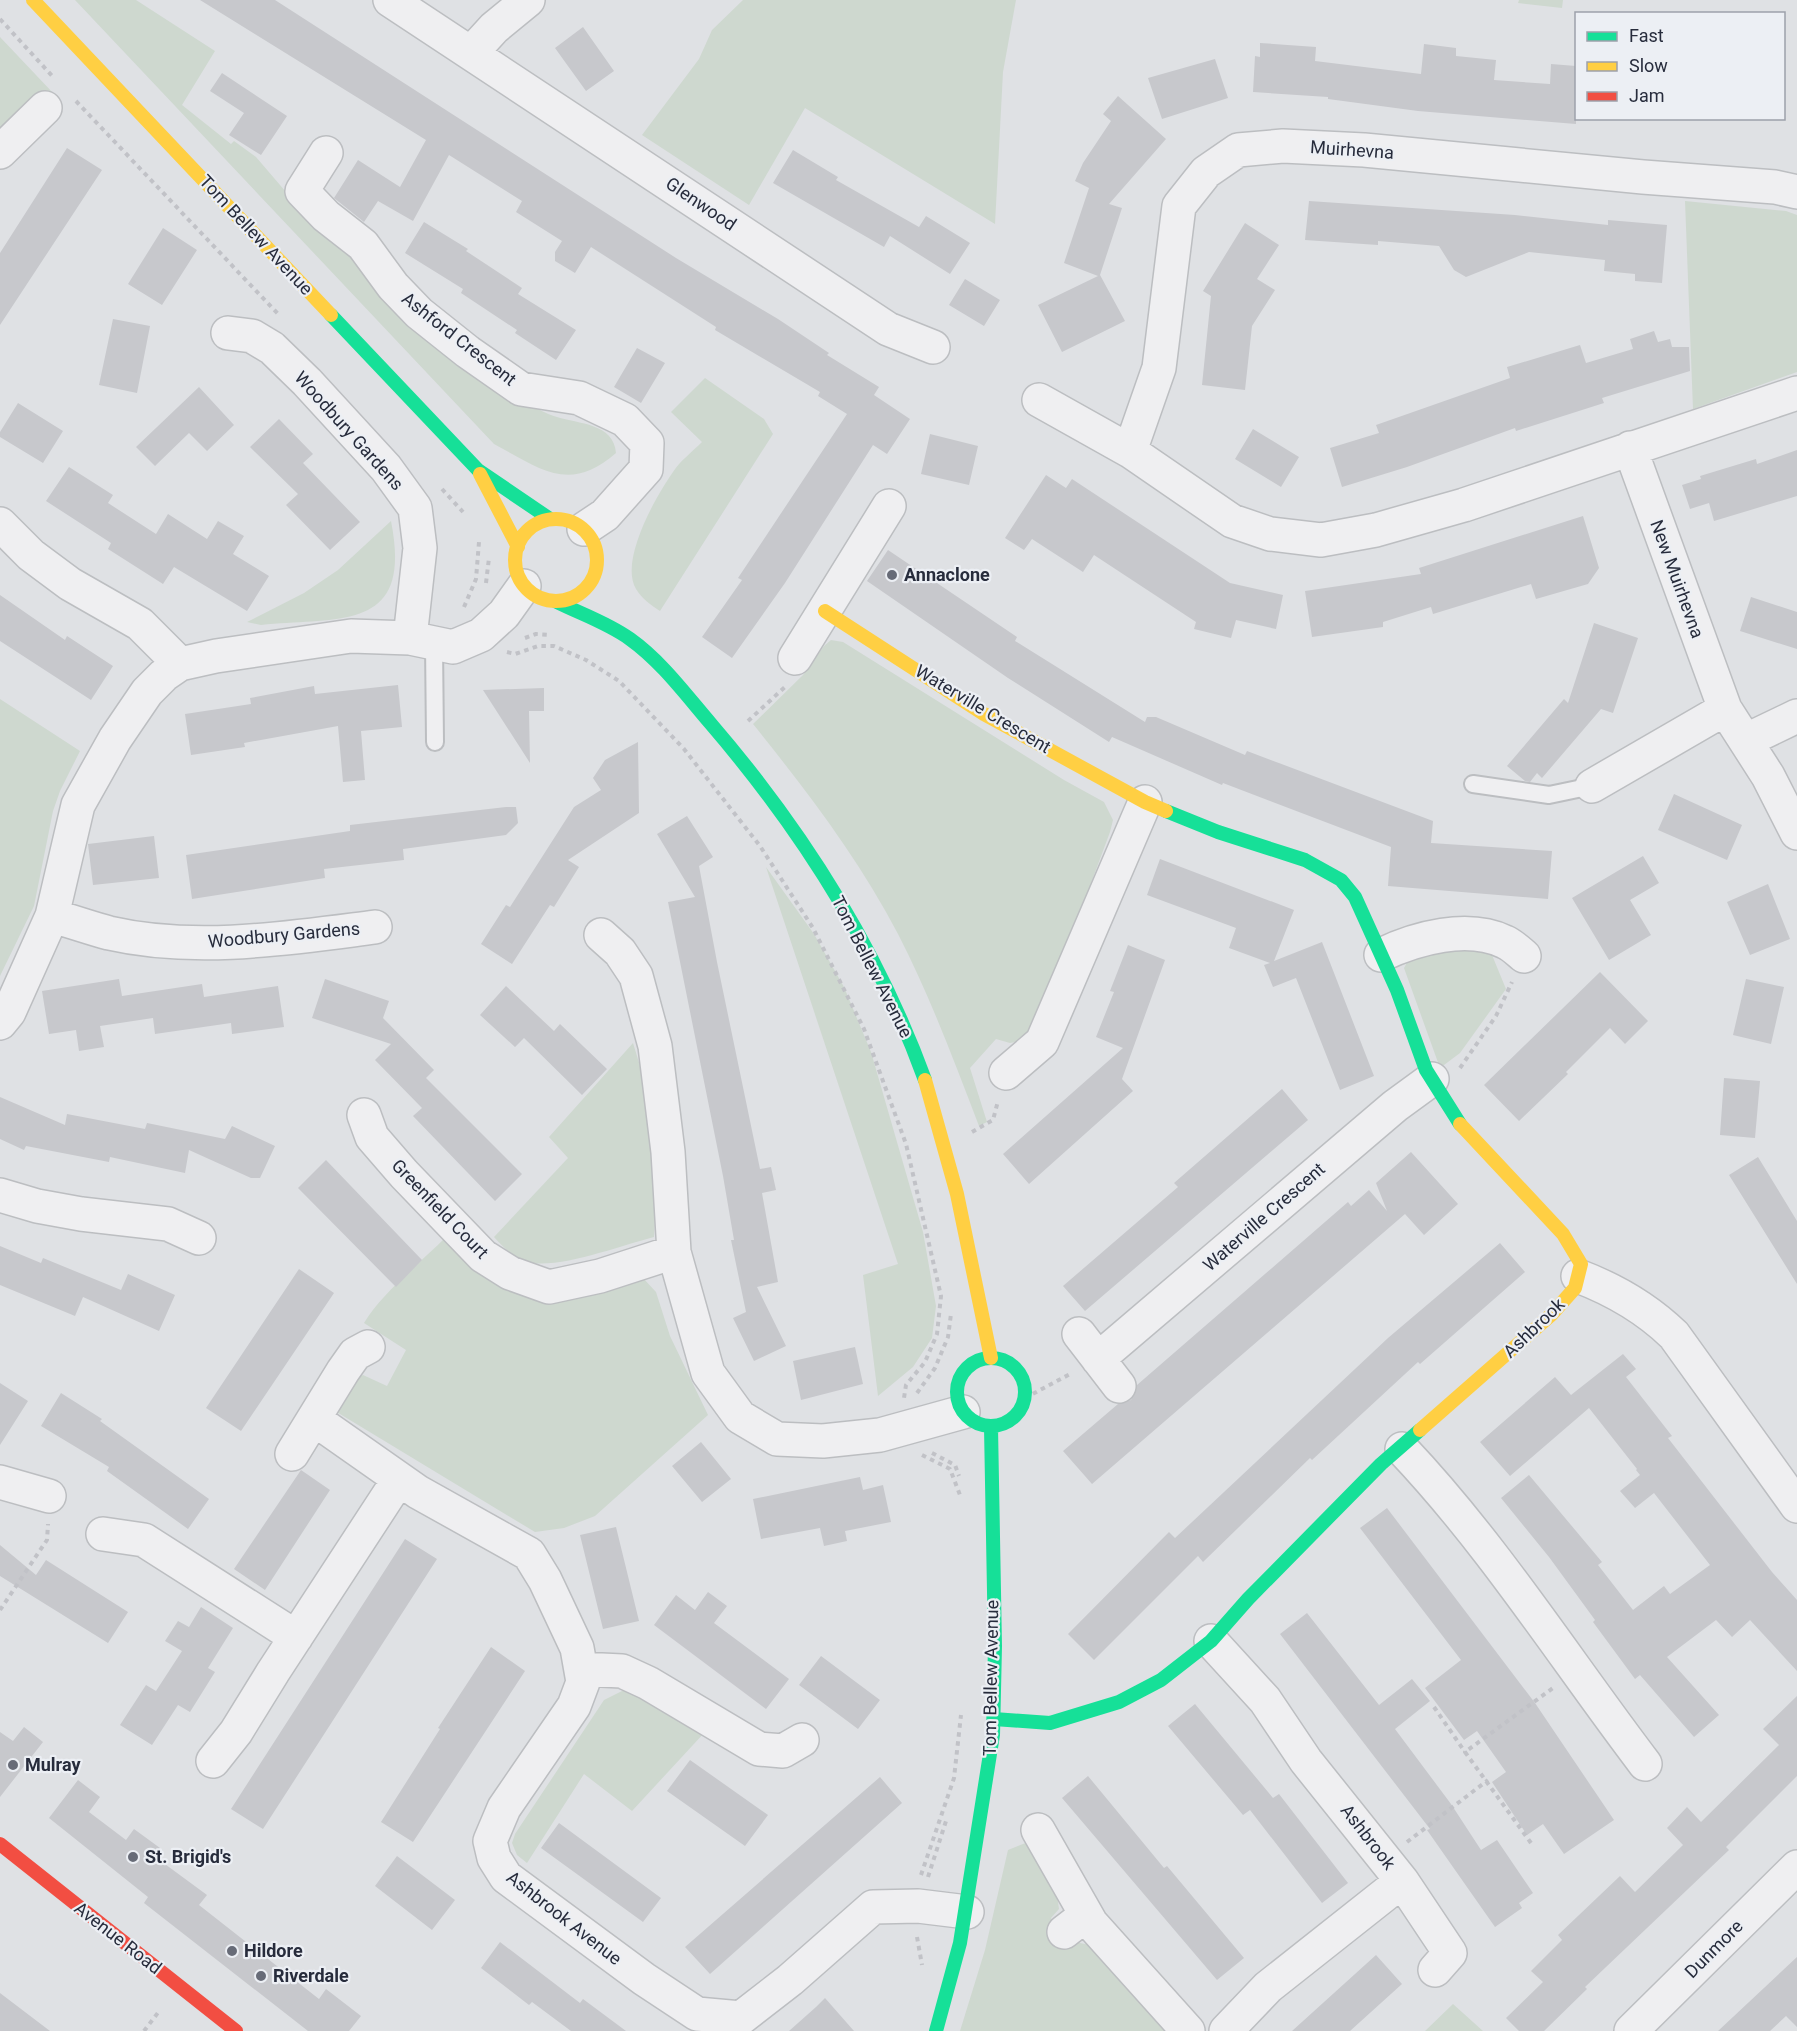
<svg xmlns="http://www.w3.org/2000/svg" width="1797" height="2031" font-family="Roboto,sans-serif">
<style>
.green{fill:#ced8cf}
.building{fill:#c7c8cc}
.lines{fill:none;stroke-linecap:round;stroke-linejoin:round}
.lane-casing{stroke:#bcbec1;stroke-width:20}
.street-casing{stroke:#bcbec1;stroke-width:36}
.path{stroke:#c1c2c7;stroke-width:4;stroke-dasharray:4.5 4.5;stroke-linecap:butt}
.lane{stroke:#efeff1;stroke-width:16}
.street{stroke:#efeff1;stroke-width:33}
.fast{stroke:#16e098;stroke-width:14}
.slow{stroke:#ffcf43;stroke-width:14}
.jam{stroke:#f24e42;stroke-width:14}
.poi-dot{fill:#676b77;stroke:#eceff4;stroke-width:2}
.labels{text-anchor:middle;stroke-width:4.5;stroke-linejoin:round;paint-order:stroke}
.street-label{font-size:18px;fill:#272c3c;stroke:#eceff4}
.poi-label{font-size:18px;font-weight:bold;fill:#272c3c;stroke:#eceff4;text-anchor:start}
</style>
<rect width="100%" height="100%" fill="#dfe1e4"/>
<path class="green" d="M75 0H136L215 51 182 105 231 144 234 141 256 157 298 206 527 403C536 408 546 414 557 417 578 424 614 423 616 453 569 494 541 469 494 444Z
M743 0H1016L1003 72 995 224 805 108 749 205 642 135 699 59 712 30Z
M1519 0H1563L1562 8 1518 3Z
M0 37 54 94 0 137Z
M1685 201 1786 211 1797 215V372L1693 409Z
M705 378 764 419 773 434 660 611C651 605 642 599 636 589 619 561 656 496 673 472 680 461 692 452 702 442L671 412Z
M391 521C413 632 342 617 261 625L247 622 304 593 338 570Z
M831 640 843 642 1064 780 1104 802 1113 820 1110 832 1058 972 1030 1035 1020 1041 1010 1043 996 1039 970 1068 987 1122 979 1126C954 1061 930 996 898 934 859 859 806 790 753 724L803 675 824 646Z
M0 699 80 751 60 791 53 811 34 906 0 976Z
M766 867 814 934 844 987 871 1052 923 1232 936 1306 932 1338 913 1367 878 1396 863 1275 898 1264Z
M1479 948 1492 955 1506 989 1460 1053 1440 1068 1404 968 1410 957 1417 953Z
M633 1043 648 1092 657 1187 654 1237C622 1245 558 1270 527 1262 514 1258 503 1247 494 1237L568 1158 549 1137Z
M446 1237 515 1293 548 1302 643 1278 656 1292 670 1336 708 1415 595 1516 564 1528 535 1532 335 1411 350 1381 363 1375 387 1386 406 1350 364 1323C382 1293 420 1263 446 1237Z
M626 1689 705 1732 632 1811 584 1774 527 1863 517 1855 512 1843 515 1834 604 1700Z
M1028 1842 1057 1895 1059 1909 1051 1918 1070 1946 1075 1942 1090 1945 1159 2020 1165 2031H960L985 1950 1008 1850Z
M1453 2004 1483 2031H1425Z"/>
<path class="building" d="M200 0H275L676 258 778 319 829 353 827 355 879 387 874 395 910 419 887 454 873 445 785 583 732 658 702 637 742 580 738 578 847 414 818 396 820 392 715 330 716 327 591 247 575 273 555 261V252L562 241 516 212 522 201 449 155 413 221 378 201 364 222 334 198 358 160 400 187 426 140Z
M583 27 614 71 586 91 555 48Z
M1260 43 1316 47 1315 61 1421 74 1424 44 1456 48V56L1496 60 1494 80 1550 84 1551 64 1576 66V124L1418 111 1328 99V97L1253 92 1255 56 1260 57Z
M1215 59 1228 98 1162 119 1148 78Z
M222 73 287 116 261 155 229 135 244 113 210 91Z
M1118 96 1166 139 1109 204 1122 208 1100 275 1125 321 1062 352 1038 305 1098 276 1064 263 1089 188 1075 181 1083 163 1111 121 1103 114Z
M67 148 102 170 0 325V253Z
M793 150 838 177 836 180 919 227 926 216 970 243 950 274 890 236 884 247 773 183Z
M1309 201 1515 215 1608 225V220L1667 225 1662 283 1635 281V274L1604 271 1605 260 1529 252 1466 277 1454 270 1439 246 1378 241V245L1305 240Z
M424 222 468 249 466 251 522 288 518 294 576 330 556 360 515 333 517 330 461 293 463 289 405 253Z
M1245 223 1279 245 1257 279 1275 290 1252 326 1245 390 1202 385 1211 296 1203 291Z
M163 228 197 250 162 305 128 284Z
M965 279 1000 300 984 326 949 305Z
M113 319 150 326 137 393 99 385Z
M1654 331 1658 342 1670 339 1672 347H1689L1690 371 1602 398 1604 403 1516 431 1515 428 1407 467 1342 487 1330 448 1379 433 1376 425 1510 378 1507 367 1580 345 1586 363 1633 349 1630 339Z
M637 348 665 363 641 403 614 387Z
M199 387 234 425 207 451 189 433 155 466 136 447Z
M18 403 63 431 43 463 0 437V432Z
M279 419 313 454 303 463 360 522 330 550 286 505 298 494 250 447Z
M1253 429 1299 457 1281 487 1235 459Z
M930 434 978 446 969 485 921 474Z
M1797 450V496L1714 521 1709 503 1690 509 1682 485 1701 479 1700 476 1756 459 1757 464Z
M69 467 113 495 108 503 156 534 168 514 207 539 218 521 244 536 233 554 269 576 247 611 174 567 163 584 108 549 111 543 46 501Z
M1046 475 1066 488 1072 479 1230 583 1283 595 1276 629 1236 620 1231 638 1194 629 1196 622 1094 555 1083 572 1032 539 1024 550 1005 538Z
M1583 516 1599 568 1588 584 1536 599 1531 584 1433 614 1431 607 1383 622V627L1312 637 1305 591 1421 574 1419 568Z
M888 550 1017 637 1015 641 1145 722 1147 717H1156L1245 755 1247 751 1433 821 1431 843 1552 851 1548 899 1388 886 1391 847 1223 783 1222 785 1112 737 1109 742 1008 678 867 581Z
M0 595 65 640 67 636 113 666 91 700 0 641Z
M1751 597 1797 612V649L1740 631Z
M1594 623 1638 638 1613 713 1601 709 1542 778 1537 773 1530 782 1525 781 1507 766 1564 699 1568 703Z
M398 685 402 727 361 731 365 780 343 782 338 726 244 743 245 747 191 755 185 714 251 704 250 698 314 686 315 694Z
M544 688V711H529L530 763 483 690Z
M638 742 639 813 568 860 579 867 554 907 550 905 512 964 481 944 506 905 510 907 574 807 601 790 593 778 605 760Z
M1674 794 1742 825 1727 860 1658 830Z
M506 807H516L518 823 506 835 403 849 404 860 324 869 325 878 192 899 186 855 350 831V825Z
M687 816 713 857 699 866 717 962 760 1169 771 1167 776 1190 762 1193 778 1282 757 1287 786 1346 754 1361 733 1318 746 1312 731 1240H734L723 1176 668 902 695 897 657 834Z
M154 836 159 878 93 885 88 844Z
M1643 856 1659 883 1630 900 1651 935 1609 960 1572 898Z
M1160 859 1294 910 1274 961 1322 942 1374 1076 1340 1090 1296 978 1273 987 1264 965 1270 963 1229 948 1236 928 1147 895Z
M1768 884 1790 939 1750 955 1727 902Z
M1128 945 1165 960 1122 1079 1133 1091 1029 1184 1003 1154 1123 1048 1096 1037 1114 992 1110 991Z
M1600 972 1648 1021 1625 1044 1610 1028 1566 1072 1568 1074 1519 1121 1484 1085Z
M119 979 122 996 202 984 204 997 278 986 284 1027 232 1034 231 1023 155 1034 153 1018 100 1026 104 1047 79 1051 76 1030 49 1034 42 991Z
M325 979 389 1001 383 1018 434 1070 426 1078 522 1174 495 1201 413 1116 422 1108 375 1060 391 1044 312 1018Z
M1746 979 1784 987 1771 1044 1733 1035Z
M506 986 554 1031 560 1024 607 1069 582 1095 524 1038 515 1047 480 1015Z
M1724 1078 1760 1081 1755 1138 1720 1135Z
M1282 1089 1308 1120 1085 1311 1063 1286 1178 1187 1174 1183Z
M0 1097 65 1125 67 1114 145 1129 147 1123 225 1139 232 1126 275 1146 260 1178H251L189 1150 185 1173 110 1157 109 1162 26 1146 24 1150 0 1139Z
M1411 1152 1458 1204 1424 1235 1405 1214 1092 1484 1063 1451 1118 1404 1131 1400 1137 1385 1348 1202 1351 1206 1369 1190 1387 1211 1376 1183Z
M1758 1157 1797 1221V1284L1729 1175Z
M326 1160 422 1260 396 1287 298 1188Z
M1500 1243 1525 1272 1420 1364 1418 1362 1312 1460 1310 1458 1203 1562 1198 1556 1094 1660 1068 1634 1169 1532 1175 1538 1388 1338Z
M0 1246 41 1263 43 1258 121 1290 128 1274 175 1295 159 1331 83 1297 75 1316 0 1285Z
M299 1269 334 1293 241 1431 206 1408Z
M855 1347 863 1384 801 1400 793 1361Z
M1623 1354 1636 1369 1626 1377 1672 1436 1668 1438 1772 1572 1797 1600V1671L1750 1620 1732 1637 1716 1620 1667 1657 1719 1715 1694 1737 1640 1675 1635 1679 1593 1622 1595 1620 1549 1557 1501 1498 1529 1475 1602 1562 1598 1565 1633 1610 1664 1586 1670 1594 1710 1565 1654 1493 1635 1508 1620 1491 1640 1475 1636 1470 1637 1469 1589 1408 1510 1476 1480 1442 1555 1377 1571 1395Z
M0 1383 28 1401 0 1445Z
M61 1393 102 1419 100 1421 209 1499 188 1529 107 1471 109 1467 41 1426Z
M701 1442 731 1479 702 1502 672 1466Z
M301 1470 330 1490 265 1590 234 1569Z
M860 1477 863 1490 883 1485 891 1522 845 1531 847 1541 824 1546 820 1528 761 1539 753 1499Z
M1387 1508 1535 1703 1614 1820 1564 1854 1543 1824 1527 1835 1492 1782 1506 1772 1477 1731 1464 1740 1425 1688 1461 1660 1360 1528Z
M616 1527 639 1621 603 1629 580 1535Z
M405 1539 437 1559 263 1829 231 1809Z
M0 1545 36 1575 46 1560 128 1612 108 1643 0 1576Z
M708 1592 727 1606 714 1623 789 1679 766 1709 654 1625 676 1595 695 1610Z
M201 1607 233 1628 208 1668 215 1672 190 1712 178 1705 152 1745 120 1725 146 1685 156 1691 182 1651 165 1641 178 1621 189 1627Z
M1307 1613 1379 1705 1412 1679 1430 1701 1395 1729 1451 1804 1481 1850 1497 1840 1533 1893 1519 1903 1522 1908 1495 1927 1427 1830 1430 1829 1280 1634Z
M491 1647 525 1671 413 1842 381 1822 440 1729 438 1728Z
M821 1656 880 1700 858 1729 799 1685Z
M1797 1696V1776L1726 1847 1729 1850 1585 1987 1587 1989 1544 2031H1519L1506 2018 1543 1982 1531 1971 1562 1940 1558 1935 1620 1876 1635 1892 1683 1845 1667 1828 1687 1807 1701 1822 1779 1745 1763 1729Z
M1195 1704 1273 1798 1279 1794 1348 1883 1322 1903 1250 1810 1243 1815 1168 1726Z
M24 1727 43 1742 0 1797V1732L13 1741Z
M690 1760 768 1815 745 1846 667 1791Z
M1088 1776 1164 1868 1167 1866 1244 1958 1217 1980 1062 1798Z
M880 1777 902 1803 710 1974 685 1947Z
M78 1780 100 1797 89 1812 126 1840 134 1829 160 1848 154 1856 207 1895 199 1905 319 1999 326 1989 361 2016 349 2031H308L144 1903 148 1897 49 1818Z
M559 1823 661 1898 643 1922 541 1848Z
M397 1856 455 1900 432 1930 375 1886Z
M500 1942 580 2003 583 1999 626 2031H571L532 2002 529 2005 481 1968Z
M1376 1955 1402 1984 1350 2031H1292Z
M1797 1957V2027L1786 2016 1770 2031H1718Z
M0 1993 50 2031H0Z
M825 1998 854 2031H789L816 2007Z"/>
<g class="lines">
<defs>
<path id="lane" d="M434 644 435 742
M1473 784 1549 795 1592 786"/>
<path id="street" d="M390 0 888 329 933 347
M472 52 494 28 528 0
M0 152 45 108
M326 153 302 191 326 216 363 245 393 286 419 313 468 352 521 389 579 398 625 420 647 443 646 469 605 515 584 529
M228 333 252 336 272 348 307 382 386 468 415 508 420 548 410 638
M1039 400 1130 451 1232 521 1270 534 1321 540 1376 530 1464 505 1797 393
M1630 448 1725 709 1768 776 1797 833
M1130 451 1159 368 1179 206 1206 172 1238 150 1283 146 1364 150 1643 177 1775 187 1797 192
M0 524 31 555 70 584 140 624 180 664
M795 658 889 506
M1747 740 1797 716
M1592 786 1725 709
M52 916C71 921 90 928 109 933 196 953 289 938 375 927
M601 935 620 952 636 976 655 1046 668 1152 674 1252 708 1373 740 1417 777 1439 823 1441 880 1435 963 1412
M1381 955C1416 938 1468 924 1505 942 1512 945 1518 951 1524 956
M0 1023 9 1012 52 916 78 805 115 739 147 692 164 675 180 664 216 656 351 636 410 638 453 647 481 635 504 614 524 586
M1006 1073 1042 1042 1145 802
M364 1115 372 1137 404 1174 483 1256 510 1273 549 1287 600 1276 674 1252
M0 1195 37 1206 81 1214 168 1224 199 1238
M1578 1276C1615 1290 1646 1308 1674 1335L1797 1506
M1079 1334 1119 1386
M1098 1359 1395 1106 1432 1079
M314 1419 418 1492 529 1554 545 1580 577 1648 583 1682 574 1706 504 1808 490 1841 494 1858 506 1877 644 1979 697 2014 741 2018 790 1980 873 1907 918 1906 967 1912
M1402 1449C1493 1545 1565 1659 1645 1764
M292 1454 343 1371 355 1354 368 1347
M0 1482 49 1496
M103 1534 144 1540 296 1637
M1211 1641 1265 1700 1306 1761 1402 1881 1268 1987 1226 2031
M581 1669 622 1671 648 1683 759 1749 783 1751 802 1740
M213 1761 236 1732 273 1672 399 1479
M1038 1830 1091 1923 1188 2031
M1402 1881 1450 1953 1435 1970
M1064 1932 1086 1915
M1631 2031 1797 1867"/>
</defs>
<use href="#lane" class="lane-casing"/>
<use href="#street" class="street-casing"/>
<path class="path" d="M0 19 54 78
M76 101 279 315
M442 489 463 512
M486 583 489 558
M464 607 476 579 479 542
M525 638 536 634 550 635
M507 652 515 654 538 646H554L586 660 619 681 684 749 760 846 813 928 864 1029 906 1144 941 1296 937 1334 925 1362 906 1385 904 1398
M748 721 786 686
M1460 1068 1496 1016 1512 982
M972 1132 993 1120 998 1101
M917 1393 935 1368 948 1337 951 1314
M1025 1398 1072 1373
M932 1453 955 1465 959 1476
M922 1455 950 1469 960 1495
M0 1610 47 1540 48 1524
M1434 1707 1465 1752
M1407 1842 1488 1780
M1531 1843 1465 1752 1553 1688
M921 1875 954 1778 961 1715
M928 1877 946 1821
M917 1937 922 1965
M144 2031 160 2010"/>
<use href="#lane" class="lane"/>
<use href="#street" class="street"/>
<path class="fast" d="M331 315 478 470 550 519
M557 602C581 614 608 623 630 639 661 661 686 695 711 724 802 830 877 948 925 1080
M1166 811 1218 832 1305 860 1341 880 1355 897 1397 990 1426 1070 1460 1124
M957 1392a34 34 0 1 1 68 0a34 34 0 1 1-68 0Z
M994 1719 1050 1723 1119 1702 1161 1680 1211 1641 1248 1599 1381 1464 1420 1430
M936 2031 960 1943 993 1735 995 1646 991 1427"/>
<path class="slow" d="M33 0 331 315
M480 474 518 547
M515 560a41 41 0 1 1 82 0a41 41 0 1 1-82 0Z
M825 611 984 714 1145 802 1166 811
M925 1080 957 1194 991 1358
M1420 1430 1551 1315 1575 1288 1581 1264 1563 1234 1460 1124"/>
<path class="jam" d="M0 1844 236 2031"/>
</g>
<g class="poi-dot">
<circle cx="892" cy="575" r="6"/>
<circle cx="13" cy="1765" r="6"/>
<circle cx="133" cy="1857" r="6"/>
<circle cx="232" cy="1951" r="6"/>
<circle cx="261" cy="1976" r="6"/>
</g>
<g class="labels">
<g class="street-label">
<text transform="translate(1352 150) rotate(4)" y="6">Muirhevna</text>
<text transform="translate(701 204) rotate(34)" y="6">Glenwood</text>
<text transform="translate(256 235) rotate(47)" y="6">Tom Bellew Avenue</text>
<text transform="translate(459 339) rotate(38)" y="6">Ashford Crescent</text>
<text transform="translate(349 431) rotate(48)" y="6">Woodbury Gardens</text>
<text transform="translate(1677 579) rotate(70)" y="6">New Muirhevna</text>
<text transform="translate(983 709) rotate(31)" y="6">Waterville Crescent</text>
<text transform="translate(284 935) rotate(-5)" y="6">Woodbury Gardens</text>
<text transform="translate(872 967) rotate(63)" y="6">Tom Bellew Avenue</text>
<text transform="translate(440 1209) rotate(46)" y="6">Greenfield Court</text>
<text transform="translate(1264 1217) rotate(-41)" y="6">Waterville Crescent</text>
<text transform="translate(1534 1328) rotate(-44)" y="6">Ashbrook</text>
<text transform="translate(991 1678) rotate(-89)" y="6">Tom Bellew Avenue</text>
<text transform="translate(1368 1837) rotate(52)" y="6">Ashbrook</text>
<text transform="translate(564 1918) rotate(38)" y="6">Ashbrook Avenue</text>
<text transform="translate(118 1938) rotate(38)" y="6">Avenue Road</text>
<text transform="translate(1714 1949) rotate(-45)" y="6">Dunmore</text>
</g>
<g class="poi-label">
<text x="904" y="581">Annaclone</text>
<text x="25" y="1771">Mulray</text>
<text x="145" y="1863">St. Brigid's</text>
<text x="244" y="1957">Hildore</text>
<text x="273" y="1982">Riverdale</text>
</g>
</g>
<rect x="1575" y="12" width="210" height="108" fill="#eceff4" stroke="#9da1aa" stroke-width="1.5"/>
<rect x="1587" y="32" width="30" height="9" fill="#16e098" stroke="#9da1aa" stroke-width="1.5"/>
<text x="1629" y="42" font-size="18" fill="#272c3c">Fast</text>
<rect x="1587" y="62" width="30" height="9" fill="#ffcf43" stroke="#9da1aa" stroke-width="1.5"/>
<text x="1629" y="72" font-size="18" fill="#272c3c">Slow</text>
<rect x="1587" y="92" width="30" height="9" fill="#f24e42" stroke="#9da1aa" stroke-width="1.5"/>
<text x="1629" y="102" font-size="18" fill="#272c3c">Jam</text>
</svg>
